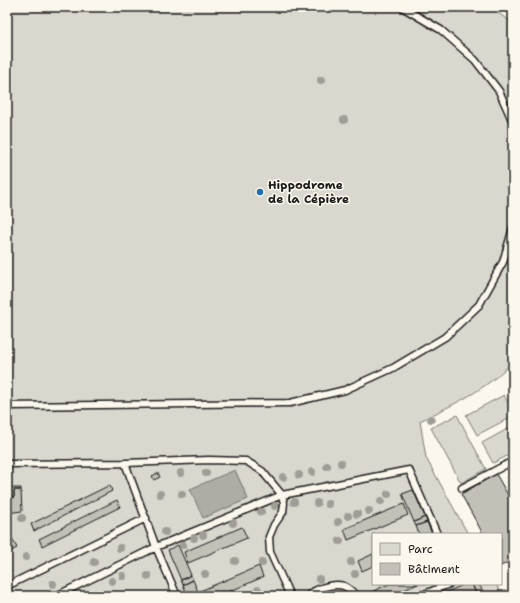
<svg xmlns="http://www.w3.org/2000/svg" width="520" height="603" font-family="'Shantell Sans',sans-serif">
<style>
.green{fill:#dad7ce;stroke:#7b7a75}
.water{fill:#afaca5;stroke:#74726e}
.building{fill:#c3c0b8;stroke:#1c1c1c}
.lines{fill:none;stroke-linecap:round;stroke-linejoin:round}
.lane-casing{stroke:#1c1c1c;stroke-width:9}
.lane{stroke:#fbf7ec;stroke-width:6}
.tree{fill:#a09d97}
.poi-dot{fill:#1f6fb2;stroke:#fbf7ec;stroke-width:1.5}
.labels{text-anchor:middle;stroke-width:3;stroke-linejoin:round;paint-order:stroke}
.poi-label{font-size:12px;font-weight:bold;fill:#1c1c1c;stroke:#fbf7ec;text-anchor:start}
</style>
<rect width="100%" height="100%" fill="#fbf7ec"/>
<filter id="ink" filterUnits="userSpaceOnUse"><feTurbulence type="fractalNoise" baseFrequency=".025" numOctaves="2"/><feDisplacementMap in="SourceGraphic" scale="8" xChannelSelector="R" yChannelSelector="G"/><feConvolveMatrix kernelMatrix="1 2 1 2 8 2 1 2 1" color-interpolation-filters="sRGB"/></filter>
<g filter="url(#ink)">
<path class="green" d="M7 7H489L513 23V361C485 391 456 403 420 421L426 458 468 534H373V584H496L502 596H7Z
M504 395 513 412V416L477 435 466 415Z
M457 415 486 469 461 483 431 428Z
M513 426V453L493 463 482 443Z"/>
<path class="water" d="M235 470 248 499 203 518 190 489Z"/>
<path class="building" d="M158 473 160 477 154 480 152 476Z
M496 474 513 504V560L501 566V534H483L461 494Z
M110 485 112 491 34 531 31 524Z
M7 488H21V490H14V497L7 498Z
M14 490H21L22 511 7 513V498L14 497Z
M413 490 425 517 414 522 402 494Z
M117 500 120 507 42 546 39 539Z
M404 504 408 515 348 540 344 529Z
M425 517 427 522 416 526 414 522Z
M427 522 432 534H419L416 526Z
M242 527 247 538 188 563 184 552Z
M12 538 17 548 7 553V540Z
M178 545 191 575 181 580 168 550Z
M373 554V566L362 571 358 561Z
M259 566 263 577 219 596H202L200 591Z
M191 575 193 580 183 585 181 580Z
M193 580 200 596H188L183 585Z
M389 584H418L390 596H372L371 592Z
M465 584H472L477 596H437Z
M472 584H479L485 596H477Z"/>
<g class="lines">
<defs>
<path id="lane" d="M402 7 441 30 475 60 499 91 513 122
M7 406 290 403 345 390 393 368 445 337 479 305 503 262 513 228
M125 463 209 460 246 461 262 471 282 495 284 503 283 512 274 525 269 537 270 552 290 596
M7 464 125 463 156 547 177 596
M462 488 513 461
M7 586 146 518
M56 596 156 547 282 495 409 470 437 534
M308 596C316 588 333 583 344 586 348 588 354 593 357 596
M420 596 449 584"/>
</defs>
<use href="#lane" class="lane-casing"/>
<use href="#lane" class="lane"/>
</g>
<g class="tree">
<circle cx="321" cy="80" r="4"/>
<circle cx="344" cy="120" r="4"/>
<circle cx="431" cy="419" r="4"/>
<circle cx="341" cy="463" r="4"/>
<circle cx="327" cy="466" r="4"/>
<circle cx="312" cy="472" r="4"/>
<circle cx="181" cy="473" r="4"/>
<circle cx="206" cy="473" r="4"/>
<circle cx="299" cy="475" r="4"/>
<circle cx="283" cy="477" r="4"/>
<circle cx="160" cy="494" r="4"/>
<circle cx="182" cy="494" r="4"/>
<circle cx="388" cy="494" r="4"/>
<circle cx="381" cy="501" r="4"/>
<circle cx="294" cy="502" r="4"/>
<circle cx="317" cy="503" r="4"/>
<circle cx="328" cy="504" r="4"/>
<circle cx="275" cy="506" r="4"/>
<circle cx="369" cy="511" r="4"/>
<circle cx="261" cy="512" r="4"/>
<circle cx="357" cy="514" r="4"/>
<circle cx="348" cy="516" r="4"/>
<circle cx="22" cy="518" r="4"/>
<circle cx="338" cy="522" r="4"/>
<circle cx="233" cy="523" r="4"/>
<circle cx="165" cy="532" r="4"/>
<circle cx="203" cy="535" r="4"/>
<circle cx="194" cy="538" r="4"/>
<circle cx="340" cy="541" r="4"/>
<circle cx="183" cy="545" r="4"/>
<circle cx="120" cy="548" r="4"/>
<circle cx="26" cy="557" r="4"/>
<circle cx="235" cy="561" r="4"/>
<circle cx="94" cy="562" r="4"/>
<circle cx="351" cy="562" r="4"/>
<circle cx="262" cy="563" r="4"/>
<circle cx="205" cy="574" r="4"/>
<circle cx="355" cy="574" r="4"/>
<circle cx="123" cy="576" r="4"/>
<circle cx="148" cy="576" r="4"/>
<circle cx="319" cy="579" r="4"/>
<circle cx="112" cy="581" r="4"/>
<circle cx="53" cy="584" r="4"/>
<circle cx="258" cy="590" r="4"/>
</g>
</g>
<circle class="poi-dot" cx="260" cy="192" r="4"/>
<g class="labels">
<g class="poi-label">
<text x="268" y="189">Hippodrome<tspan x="268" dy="14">de la Cépière</tspan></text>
</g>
</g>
<rect width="520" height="603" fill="none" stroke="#fbf7ec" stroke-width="24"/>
<rect x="12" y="12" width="496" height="579" fill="none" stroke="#1c1c1c" stroke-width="1.5" filter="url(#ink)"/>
<rect x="372" y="533" width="130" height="52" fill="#fbf7ec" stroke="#a29f99"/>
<rect x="380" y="543" width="20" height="12" fill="#dad7ce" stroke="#a29f99"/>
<text x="408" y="553" font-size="12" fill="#1c1c1c">Parc</text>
<rect x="380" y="563" width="20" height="12" fill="#c3c0b8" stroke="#a29f99"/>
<text x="408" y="573" font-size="12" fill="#1c1c1c">Bâtiment</text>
</svg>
